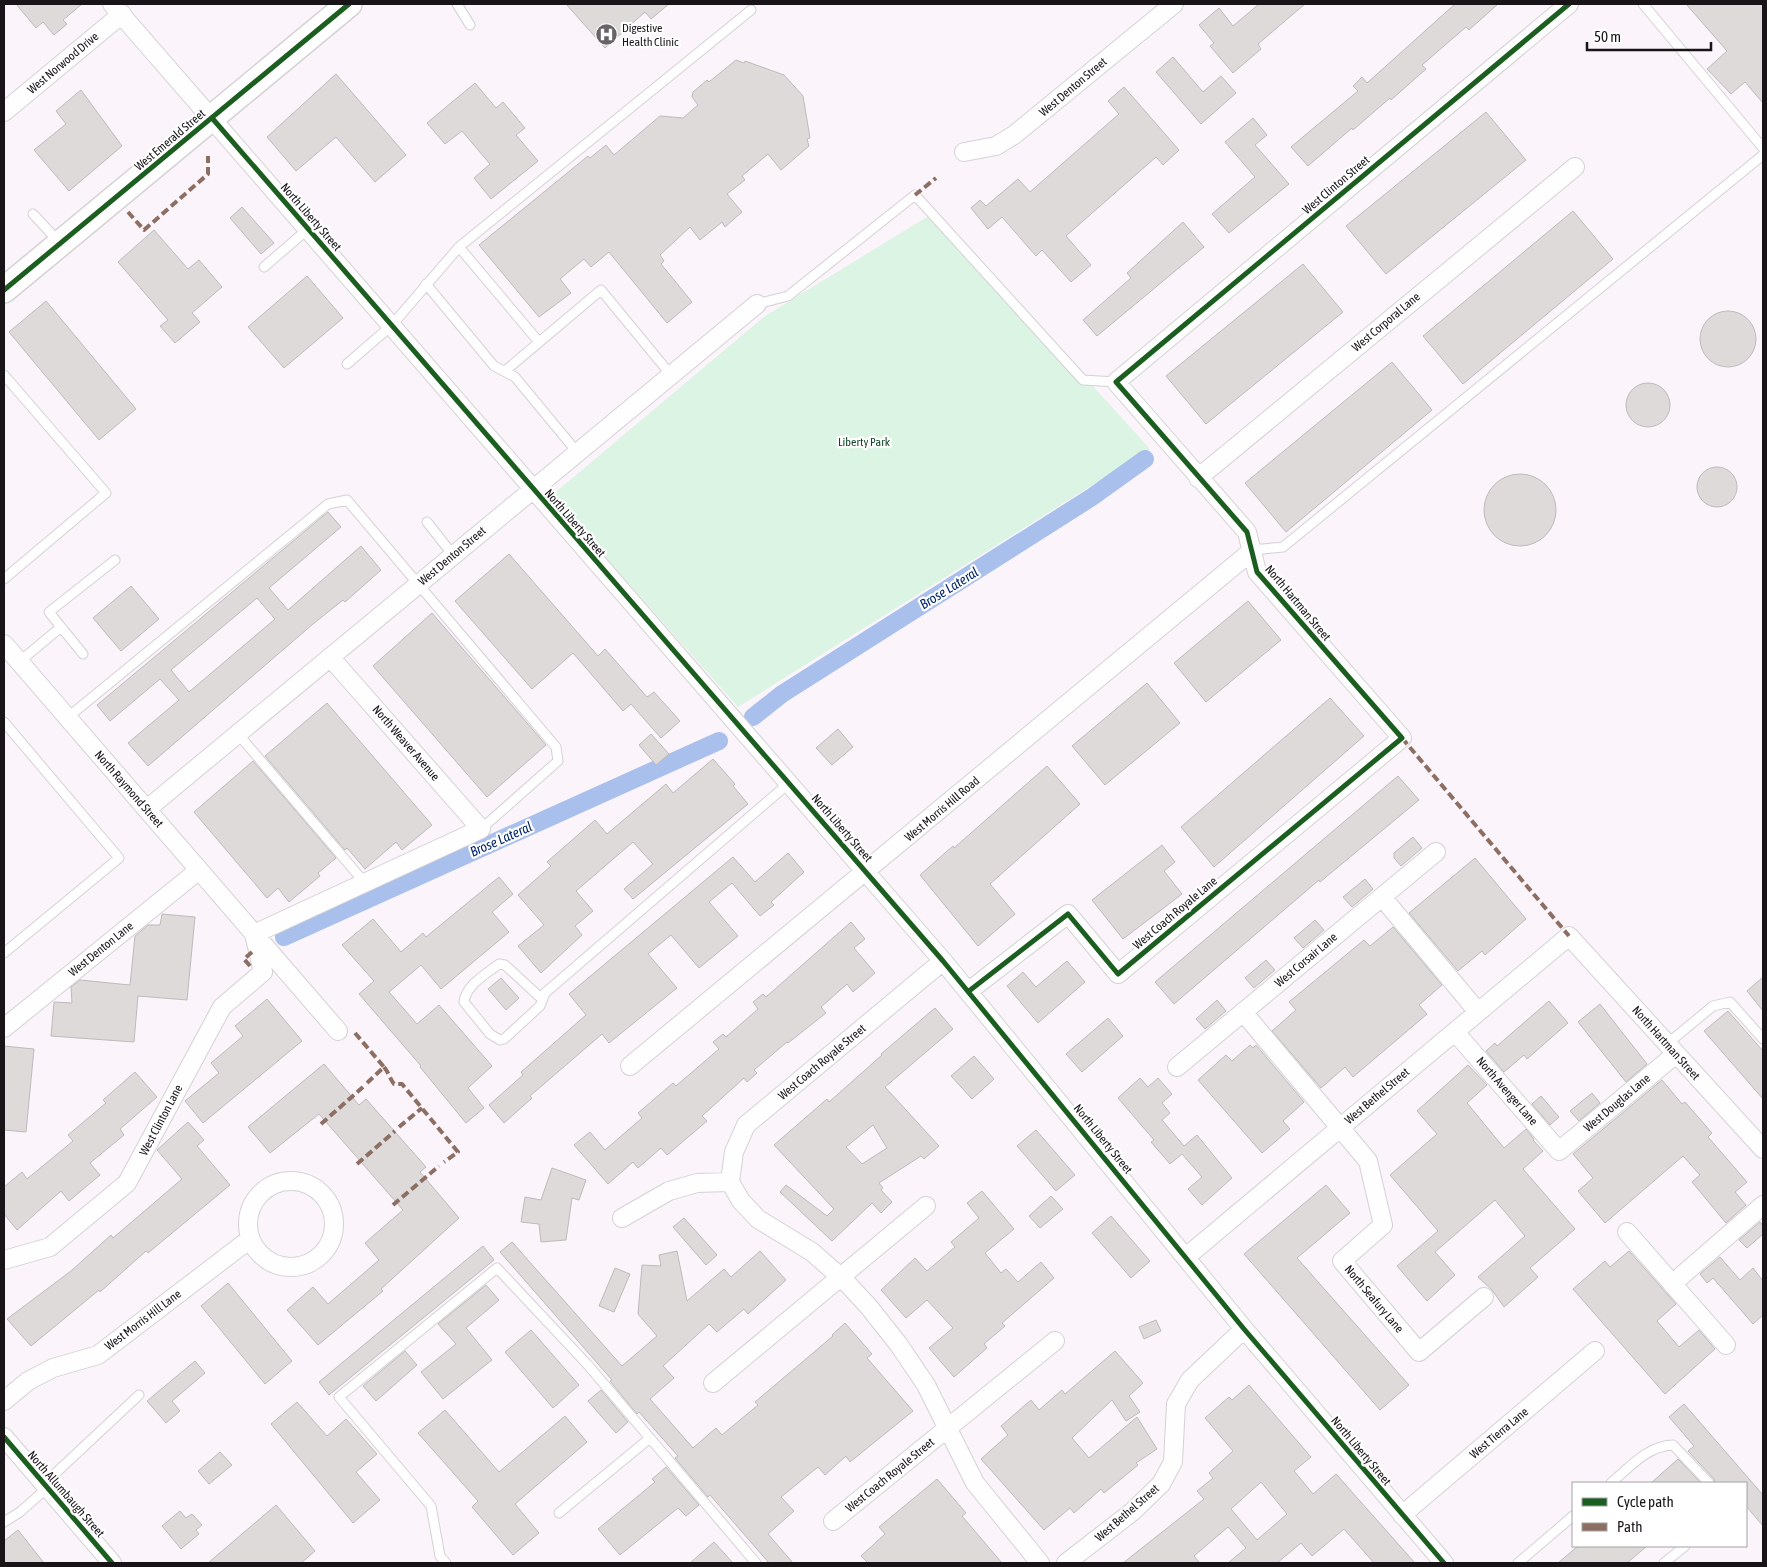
<svg xmlns="http://www.w3.org/2000/svg" width="1767" height="1567" font-family="'Asap Condensed',sans-serif">
<style>
.green{fill:#dcf4e4}
.lines{fill:none;stroke-linecap:round;stroke-linejoin:round}
.canal{stroke:#a9bfec;stroke-width:18}
.building{fill:#dedada;stroke:#beb9ba;fill-rule:evenodd}
.service-casing{stroke:#d5d1d5;stroke-width:11}
.minor-casing{stroke:#d5d1d5;stroke-width:20}
.secondary-casing{stroke:#d5d1d5;stroke-width:28}
.service{stroke:#fefefe;stroke-width:9}
.minor{stroke:#fefefe;stroke-width:18}
.secondary{stroke:#fefefe;stroke-width:25}
.quiet{stroke:#8d6e63;stroke-width:4;stroke-dasharray:8 4;stroke-linecap:butt}
.cycleway-casing{stroke:#fff;stroke-width:8}
.cycleway{stroke:#1b5e20;stroke-width:5}
.labels{text-anchor:middle;stroke-width:4.5;stroke-linejoin:round;paint-order:stroke}
.poi-label{font-size:12px;fill:#181418;stroke:#fff;text-anchor:start}
.street-label{font-size:12px;fill:#181418;stroke:#fff}
.park-label{font-size:12px;fill:#124729;stroke:#fff}
.water-label{font-size:14px;font-style:italic;fill:#04276c;stroke:#fff}
</style>
<rect width="100%" height="100%" fill="#fbf5fb"/>
<path class="green" d="M935 212 1150 449 738 707 551 496 765 316Z"/>
<g class="lines">
<path class="canal" d="M753 717 782 694 1092 497 1145 459
M284 937 719 741"/>
</g>
<path class="building" d="M16 4H82L63 20 67 24 54 35 43 22 36 28Z
M566 4H669L651 19 645 12 605 48Z
M1259 4H1305L1258 44 1261 49 1233 73 1210 46 1214 43 1199 25 1219 8 1233 26Z
M1455 4H1498L1469 30 1466 27 1422 65 1426 69 1391 100 1390 98 1353 130 1352 128 1308 166 1291 147 1358 91 1353 86 1362 77 1367 83Z
M1686 4H1763V103L1745 82 1731 94 1707 69 1727 51Z
M1173 57 1203 92 1221 76 1236 93 1201 124 1156 72Z
M736 60 744 63 745 61 784 75 803 96 810 138 807 139 809 146 781 170 768 154 742 176 745 180 727 194 742 212 725 227 722 222 700 240 690 227 660 255 664 261 661 264 692 302 667 323 609 252 591 267 584 259 560 279 571 293 539 317 479 245 588 156 590 158 606 145 614 155 660 116 683 118 698 105 692 97 693 92 707 80 709 82Z
M336 74 406 155 375 182 336 137 296 171 267 137Z
M475 83 496 108 503 102 525 128 516 135 538 161 491 199 474 178 490 164 462 131 445 144 427 123Z
M1124 87 1179 150 1163 165 1156 157 1066 236 1091 265 1071 282 1042 250 1036 256 1002 217 988 229 971 208 980 200 986 206 1018 179 1030 192 1119 114 1108 101Z
M81 90 122 146 69 191 34 150 66 124 56 111Z
M1486 112 1526 160 1386 274 1346 226Z
M1253 118 1267 135 1255 145 1289 184 1229 233 1212 214 1255 177 1225 142Z
M242 207 274 243 261 254 230 218Z
M1573 211 1613 259 1463 384 1423 336Z
M1183 222 1204 247 1097 336 1083 320 1131 278 1127 273Z
M154 230 188 269 199 260 222 287 192 313 200 322 175 343 160 326 168 320 118 262Z
M1303 264 1343 312 1206 424 1166 376Z
M307 276 343 318 284 368 248 327Z
M46 301 136 409 99 440 9 332Z
M1700 339a28 28 0 1 1 56 0a28 28 0 1 1-56 0Z
M1392 362 1432 410 1286 532 1245 483Z
M1626 405a22 22 0 1 1 44 0a22 22 0 1 1-44 0Z
M1697 487a20 20 0 1 1 40 0a20 20 0 1 1-40 0Z
M1484 510a36 36 0 1 1 72 0a36 36 0 1 1-72 0Z
M328 512 341 527 269 588 288 610 361 546 381 570 345 602 343 600 313 624 148 766 128 743 179 700 160 679 110 721 97 705ZM257 598 275 619 189 692 171 670Z
M509 554 598 656 605 649 647 697 654 692 680 721 661 738 631 704 623 711 573 653 532 689 455 601Z
M131 586 159 619 121 651 93 618Z
M1248 601 1281 640 1206 702 1174 663Z
M432 613 546 745 487 797 373 666Z
M1147 683 1180 723 1105 785 1072 746Z
M1330 698 1364 736 1214 867 1181 827Z
M327 703 432 825 402 850 396 842 365 869 347 848 345 850 265 756Z
M838 729 853 747 832 765 816 748Z
M651 734 669 754 656 765 639 745Z
M713 759 735 784 733 786 748 804 633 899 624 889 653 864 633 842 576 891 593 911 575 926 582 935 541 973 518 946 544 925 518 895 551 866 547 862 595 820 607 834 666 784 673 793Z
M253 761 336 858 318 873 320 876 289 902 278 888 267 898 194 812Z
M1047 766 1080 804 990 884 1015 914 978 946 920 875 953 846 954 848Z
M1398 776 1419 800 1320 882 1319 880 1174 1004 1155 982Z
M1413 837 1422 848 1401 866 1394 858V853Z
M1162 845 1175 862 1164 871 1182 894 1123 939 1092 900Z
M788 853 804 872 771 902 774 905 760 916 732 883 709 902 738 936 699 968 671 935 648 954 677 988 609 1043 602 1034 530 1096 532 1098 504 1123 489 1105 523 1075 521 1072 586 1015 569 994 733 857 755 882Z
M1475 858 1526 919 1485 955 1482 951 1458 971 1409 913Z
M499 877 513 894 492 912 509 932 441 989 421 965 389 992 417 1024 439 1005 492 1066 468 1088 484 1108 466 1123 420 1067 421 1066 359 994 374 981 342 945 373 919 401 952 423 933 426 937Z
M1365 879 1373 889 1352 907 1343 897Z
M162 914 195 917 187 1000 138 996 134 1042 51 1036 54 1002 72 1003 71 987 80 980 130 985 135 936 148 925H160Z
M1315 920 1324 930 1303 948 1294 938Z
M851 922 865 939 854 948 875 973 853 992 847 984 821 1007 826 1013 788 1043 787 1042 754 1070 757 1073 747 1082 744 1078 702 1116 707 1121 667 1155 661 1148 638 1168 633 1162 608 1184 574 1145 590 1132 605 1150 642 1118 638 1113 673 1083 676 1086 719 1049 713 1042 723 1034 726 1037 758 1009 753 1002 763 994 766 997Z
M1393 927 1442 985 1419 1005 1427 1014 1399 1038 1353 1077 1345 1067 1321 1088 1272 1031 1296 1010 1289 1002 1318 978 1364 940 1370 946Z
M1266 960 1275 970 1254 988 1245 978Z
M1067 961 1085 982 1038 1023 1007 986 1023 972 1036 987Z
M1763 977V1011L1747 991Z
M501 978 519 998 506 1010 488 989Z
M267 999 302 1041 203 1123 185 1101 219 1073 211 1063 243 1036 235 1026Z
M1217 1000 1226 1011 1205 1029 1196 1019Z
M1549 1001 1568 1023 1527 1059 1524 1055 1504 1072 1486 1051 1495 1043 1497 1046Z
M1600 1004 1647 1064 1626 1082 1578 1022Z
M935 1008 953 1029 885 1087 939 1146 924 1159 921 1156 879 1183 883 1188 881 1190 892 1202 881 1213 872 1203 832 1241 780 1192 786 1185 827 1216 834 1209 774 1145 827 1099 829 1102 882 1055 881 1054ZM873 1125 887 1148 862 1164 846 1147Z
M1728 1011 1763 1051V1099L1704 1031Z
M1108 1018 1123 1036 1082 1072 1066 1054Z
M1250 1045 1253 1048 1256 1045 1304 1102 1283 1121 1290 1129 1262 1153 1198 1080 1226 1055 1232 1061Z
M4 1046 34 1049 26 1132 4 1130Z
M974 1056 994 1079 972 1099 951 1076Z
M324 1064 359 1105 366 1099 426 1167 420 1172 459 1218 381 1289 383 1291 318 1345 287 1310 313 1287 328 1304 379 1260 365 1243 403 1210 319 1114 270 1153 248 1127Z
M1468 1065 1487 1085 1467 1103 1504 1148 1526 1129 1534 1139 1533 1140 1543 1151 1523 1169 1575 1229 1530 1268 1538 1277 1504 1307 1492 1290 1478 1277 1525 1236 1495 1200 1435 1252 1455 1275 1427 1301 1397 1266 1438 1231 1390 1175 1437 1134 1417 1111Z
M135 1072 157 1097 120 1129 124 1135 90 1163 100 1175 69 1201 61 1191 17 1230 4 1214V1187L22 1172 27 1179 73 1141 68 1135 106 1103 103 1100Z
M1140 1078 1148 1087 1158 1078 1172 1094 1162 1103 1170 1113 1162 1120 1184 1146 1197 1135 1232 1178 1202 1205 1188 1189 1202 1177 1182 1154 1170 1164 1151 1142 1154 1140 1118 1098Z
M1662 1080 1682 1104 1685 1102 1712 1133 1708 1137 1747 1182 1735 1192 1746 1205 1726 1223 1692 1182 1700 1175 1683 1156 1605 1223 1578 1191 1593 1178 1573 1154Z
M1592 1093 1600 1103 1579 1121 1570 1111Z
M1541 1096 1559 1117 1550 1125 1532 1104Z
M188 1122 204 1140 197 1146 230 1185 148 1253 146 1251 100 1292 99 1290 31 1346 7 1319 71 1271 111 1235 113 1238 182 1179 157 1150Z
M1036 1130 1075 1175 1056 1191 1017 1146Z
M552 1168 586 1180 579 1200 572 1198 566 1240 541 1242 539 1224 521 1222 525 1197 541 1200Z
M1326 1185 1350 1213 1297 1258 1409 1385 1380 1410 1244 1254Z
M982 1191 1014 1229 985 1253 1001 1273 1006 1269 1018 1282 1041 1262 1054 1278 1002 1323 1005 1326 984 1344 987 1348 954 1377 929 1348 953 1328 927 1300 906 1318 881 1290 915 1258 927 1271 955 1247 951 1242 979 1218 967 1203Z
M1051 1196 1063 1209 1040 1228 1029 1216Z
M1111 1216 1150 1261 1131 1278 1092 1233Z
M684 1218 717 1255 706 1265 673 1227Z
M1760 1222 1763 1226V1234L1747 1248 1739 1240Z
M512 1242 622 1366 657 1336 638 1314 642 1265 661 1266 659 1255 677 1251 687 1301 724 1269 731 1277 760 1251 786 1280 748 1314 744 1309 717 1332 709 1324 663 1366 674 1378 650 1399 693 1448 716 1428 722 1435 758 1405 755 1402 833 1336 832 1335 845 1323 872 1354 867 1358 913 1411 850 1462 846 1456 825 1475 818 1467 781 1497 794 1511 768 1534 793 1563H769L710 1495 708 1497 675 1458 678 1456 639 1412 637 1414 610 1381 612 1380 500 1252Z
M483 1246 494 1260 329 1395 319 1382Z
M1629 1251 1676 1304 1657 1321 1679 1347 1699 1330 1715 1349 1665 1394 1573 1289 1605 1261 1610 1267Z
M1720 1257 1740 1280 1753 1268 1763 1281V1315L1753 1324 1713 1278 1707 1283 1700 1274Z
M615 1268 630 1274 614 1312 599 1306Z
M228 1283 292 1361 265 1384 201 1306Z
M486 1285 499 1300 466 1328 492 1360 443 1399 421 1372 456 1344 438 1324Z
M1156 1320 1161 1331 1144 1339 1139 1327Z
M531 1330 579 1385 553 1408 505 1352Z
M405 1351 417 1365 376 1401 363 1386Z
M1115 1351 1143 1383 1129 1396 1140 1412 1126 1421 1112 1400 1072 1438 1089 1458 1137 1417 1157 1449 1136 1463 1138 1465 1104 1493 1101 1489 1074 1513 1070 1508 1044 1530 981 1459 1008 1435 1001 1426 1031 1400 1039 1410 1062 1390 1065 1394Z
M195 1361 205 1373 172 1401 180 1411 166 1423 147 1401Z
M1249 1385 1311 1457 1294 1471 1313 1494 1336 1474 1415 1563H1374L1344 1529 1312 1556 1301 1543 1277 1563H1228L1246 1548 1228 1527 1194 1556 1200 1563H1123L1204 1499 1197 1491 1213 1478 1209 1473 1233 1451 1205 1418 1229 1397 1232 1400ZM1261 1482 1287 1514 1257 1540 1231 1509Z
M601 1390 628 1422 616 1433 588 1401Z
M297 1402 327 1436 346 1419 377 1454 356 1472 380 1500 353 1523 271 1424Z
M1684 1404 1763 1495V1526L1746 1506V1483H1715L1714 1479 1688 1451 1694 1446 1669 1417Z
M445 1410 499 1472 565 1416 587 1442 515 1504 539 1533 513 1555 472 1507 478 1501 418 1433Z
M220 1452 232 1465 209 1484 198 1471Z
M1678 1459 1701 1483H1651Z
M666 1467 699 1505 686 1516 678 1508 620 1555 598 1529 655 1482 652 1479Z
M937 1479 966 1513 962 1516 1002 1563H868L861 1556 885 1534 879 1527Z
M276 1505 315 1551 301 1563H208Z
M180 1511 186 1518 192 1514 202 1525 196 1530 199 1534 181 1549 162 1526Z
M18 1530 44 1563H4V1541Z
M714 1542 733 1563H690Z
M1578 1546H1647L1627 1563H1558Z"/>
<g class="lines">
<defs>
<path id="service" d="M457 4 470 25
M1643 4 1763 148
M33 214 60 243
M459 247 539 342
M264 267 308 229
M426 284 494 366 515 377 577 452
M757 304 788 296 915 195 1083 380 1116 382
M347 364 392 325 459 247 751 10
M505 371 601 290 671 375
M4 375 106 493 4 579
M427 522 453 555
M1253 550 1283 547 1763 155
M61 627 83 654
M19 662 61 627 49 612 115 560
M67 718 328 504 347 500 556 747 558 761 481 829
M4 722 119 858 4 953
M238 734 365 883
M542 999 505 965 499 964C486 974 466 985 464 1002L490 1034 500 1040 504 1039 540 1006 545 993 789 783
M1667 1044 1713 1006 1730 1002 1763 1039
M1611 1483C1630 1467 1647 1446 1673 1445L1709 1483
M44 1484 139 1395
M559 1513 650 1438
M4 1522 20 1512 47 1488
M446 1563 440 1556 431 1506 339 1397 497 1268 587 1364 756 1563
M1518 1563 1573 1516
M1664 1563 1685 1546"/>
<path id="minor" d="M112 4 943 961 1244 1329 1444 1563
M4 112 122 14
M964 152 996 146 1014 135 1174 4
M1198 478 1575 167
M4 644 338 1031
M147 809 757 304
M1382 897 1478 1012
M943 961 746 1125 734 1152 730 1182 741 1201 758 1219 812 1252 844 1280 869 1307 899 1345 926 1385 975 1483 1040 1563
M969 991 1068 914 1118 974 1402 738 1257 572 1247 532 1116 382 1569 4
M1243 1012 1368 1161 1383 1225 1342 1261 1419 1352 1484 1297
M4 1028 199 870
M1455 1032 1559 1151 1676 1054
M630 1066 1253 550
M1177 1067 1436 852
M248 1224a43 43 0 1 1 86 0a43 43 0 1 1-86 0Z
M622 1218 669 1191 697 1183 730 1182
M1627 1232 1726 1345
M1186 1257 1569 936 1763 1149
M4 1260 50 1247 127 1183 222 1007 263 972 254 934 481 829 330 657
M1672 1284 1763 1205
M713 1383 926 1206
M4 1401 28 1381 53 1368 98 1355 250 1239
M4 1437 112 1563
M1402 1515 1595 1351
M833 1521 1055 1341
M1066 1563 1132 1512 1161 1484 1173 1462 1176 1404 1190 1380 1244 1329"/>
<path id="secondary" d="M4 290 349 4"/>
</defs>
<use href="#service" class="service-casing"/>
<use href="#minor" class="minor-casing"/>
<use href="#secondary" class="secondary-casing"/>
<use href="#service" class="service"/>
<use href="#minor" class="minor"/>
<use href="#secondary" class="secondary"/>
<path class="quiet" d="M915 195 936 178
M128 212 144 230 208 174V156
M1402 738 1569 936
M250 966 244 959 252 952
M355 1033 384 1067 367 1083
M384 1067C389 1073 390 1079 394 1084H402L458 1152 444 1162
M321 1124 363 1087
M399 1127 422 1108
M357 1164 395 1131
M393 1205 439 1166"/>
<defs>
<path id="cycleway" d="M212 118 943 961 1244 1329 1444 1563
M4 290 349 4
M969 991 1068 914 1118 974 1402 738 1257 572 1247 532 1116 382 1569 4
M4 1437 112 1563"/>
</defs>
<use href="#cycleway" class="cycleway-casing"/>
<use href="#cycleway" class="cycleway"/>
</g>
<defs>
<symbol id="hospital-disc" viewBox="-11 -11 22 22"><circle r="9.5" fill="#676367" stroke="#fff"/><path d="M-5-5h3v3.5h4V-5h3V5h-3V1.5h-4V5h-3Z" fill="#fff"/></symbol>
</defs>
<g fill-rule="evenodd">
<use href="#hospital-disc" x="594" y="22" width="25" height="25"/>
</g>
<g class="labels">
<g class="poi-label">
<text x="622" y="32">Digestive<tspan x="622" dy="14">Health Clinic</tspan></text>
</g>
<g class="street-label">
<text transform="translate(63 63) rotate(-40)" y="4">West Norwood Drive</text>
<text transform="translate(1073 87) rotate(-40)" y="4">West Denton Street</text>
<text transform="translate(170 140) rotate(-40)" y="4">West Emerald Street</text>
<text transform="translate(1336 185) rotate(-40)" y="4">West Clinton Street</text>
<text transform="translate(311 217) rotate(49)" y="4">North Liberty Street</text>
<text transform="translate(1386 322) rotate(-40)" y="4">West Corporal Lane</text>
<text transform="translate(575 523) rotate(49)" y="4">North Liberty Street</text>
<text transform="translate(452 556) rotate(-40)" y="4">West Denton Street</text>
<text transform="translate(1298 603) rotate(50)" y="4">North Hartman Street</text>
<text transform="translate(406 743) rotate(49)" y="4">North Weaver Avenue</text>
<text transform="translate(129 789) rotate(49)" y="4">North Raymond Street</text>
<text transform="translate(942 809) rotate(-40)" y="4">West Morris Hill Road</text>
<text transform="translate(842 828) rotate(49)" y="4">North Liberty Street</text>
<text transform="translate(1175 913) rotate(-40)" y="4">West Coach Royale Lane</text>
<text transform="translate(101 949) rotate(-39)" y="4">West Denton Lane</text>
<text transform="translate(1306 960) rotate(-40)" y="4">West Corsair Lane</text>
<text transform="translate(1666 1043) rotate(48)" y="4">North Hartman Street</text>
<text transform="translate(822 1062) rotate(-40)" y="4">West Coach Royale Street</text>
<text transform="translate(1507 1091) rotate(49)" y="4">North Avenger Lane</text>
<text transform="translate(1377 1096) rotate(-40)" y="4">West Bethel Street</text>
<text transform="translate(1617 1103) rotate(-40)" y="4">West Douglas Lane</text>
<text transform="translate(161 1120) rotate(-62)" y="4">West Clinton Lane</text>
<text transform="translate(1103 1139) rotate(51)" y="4">North Liberty Street</text>
<text transform="translate(1374 1299) rotate(50)" y="4">North Seafury Lane</text>
<text transform="translate(143 1320) rotate(-37)" y="4">West Morris Hill Lane</text>
<text transform="translate(1499 1433) rotate(-40)" y="4">West Tierra Lane</text>
<text transform="translate(1361 1451) rotate(50)" y="4">North Liberty Street</text>
<text transform="translate(890 1475) rotate(-39)" y="4">West Coach Royale Street</text>
<text transform="translate(66 1494) rotate(49)" y="4">North Allumbaugh Street</text>
<text transform="translate(1127 1513) rotate(-41)" y="4">West Bethel Street</text>
</g>
<g class="park-label">
<text x="864" y="446">Liberty Park</text>
</g>
<g class="water-label">
<text transform="translate(949 588) rotate(-32)" y="5">Brose Lateral</text>
<text transform="translate(501 839) rotate(-24)" y="5">Brose Lateral</text>
</g>
</g>
<rect width="1767" height="1567" fill="none" stroke="#181418" stroke-width="10"/>
<rect x="1572" y="1482" width="175" height="65" fill="#ffffff" stroke="#a3a1a3"/>
<rect x="1582" y="1498" width="25" height="8" fill="#1b5e20" stroke="#a3a1a3"/>
<text x="1617" y="1507" font-size="15" fill="#181418">Cycle path</text>
<rect x="1582" y="1523" width="25" height="8" fill="#8d6e63" stroke="#a3a1a3"/>
<text x="1617" y="1532" font-size="15" fill="#181418">Path</text>
<path d="M1587 42v8h124v-8" fill="none" stroke="#181418" stroke-width="2.5"/>
<text x="1594" y="42" font-size="15" fill="#181418" stroke="#ffffff" stroke-width="4" paint-order="stroke">50 m</text>
</svg>
